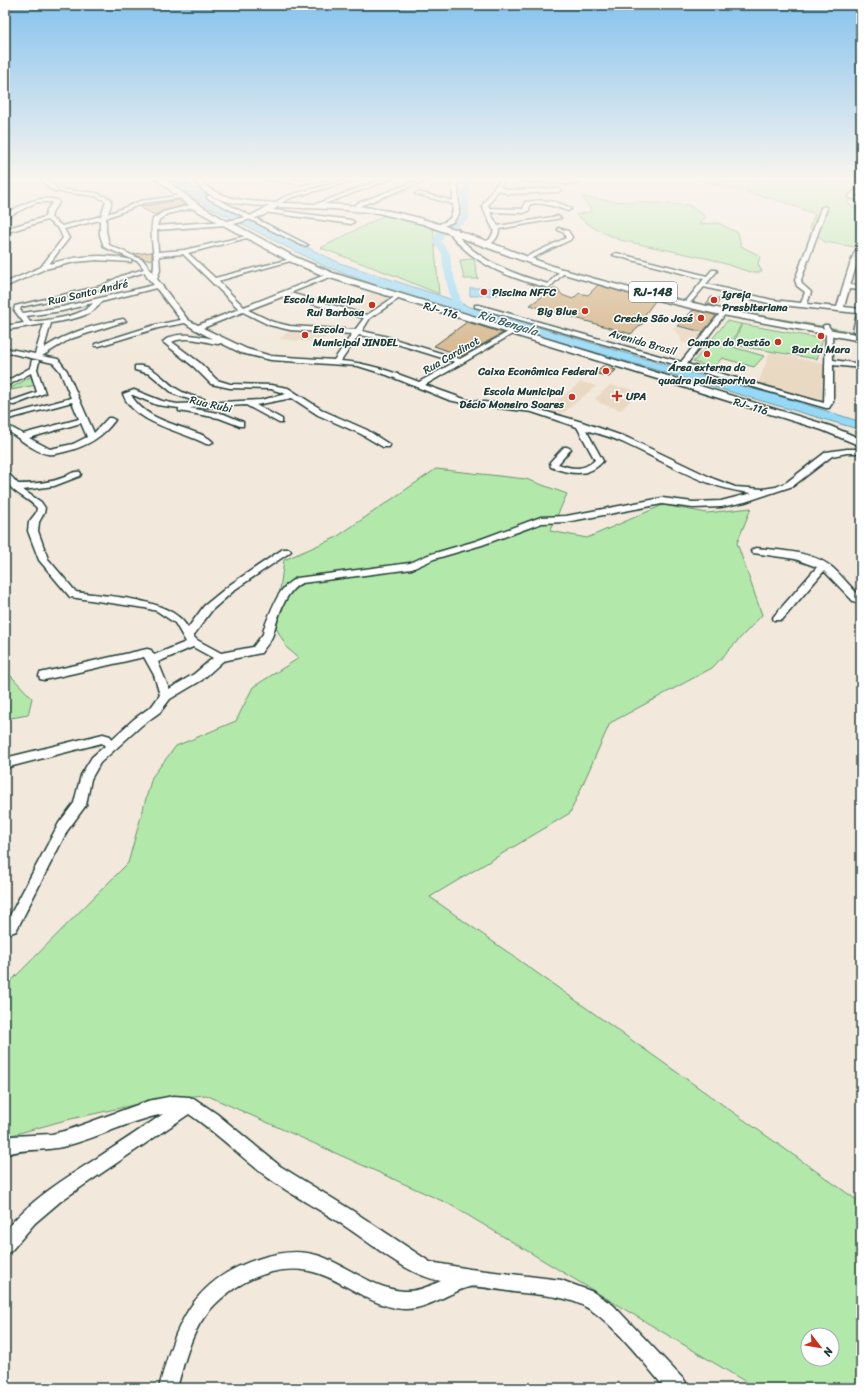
<svg xmlns="http://www.w3.org/2000/svg" width="866" height="1393" font-family="Sriracha,sans-serif">
<style>
.built{fill:#e9d8c2}
.green{fill:#b3e8ab;stroke:#699270;fill-rule:evenodd}
.water{fill:#95d9f7;stroke:#669ba9}
.lines{fill:none;stroke-linecap:round;stroke-linejoin:round}
.river{fill:#95d9f7;fill-rule:evenodd}
.building{fill:#d4b387;stroke:#1f3d34}
.minor-casing{stroke:#1f3d34;stroke-width:3}
.major-casing{stroke:#1f3d34;stroke-width:3}
.minor{fill:#fff;fill-rule:evenodd}
.major{fill:#fff;fill-rule:evenodd}
.poi-dot{fill:#c8321e;stroke:#fff;stroke-width:1.5}
.labels{text-anchor:middle;stroke-width:3;stroke-linejoin:round;paint-order:stroke}
.far-street-label{font-size:11px;fill:#1f3d34;stroke:#fff}
.far-poi-label{font-size:11px;font-weight:bold;fill:#1f3d34;stroke:#fff;text-anchor:end}
.shield{fill:#fff;stroke:#627771;stroke-width:1}
.shield-label{font-size:12px;font-weight:bold;fill:#1f3d34}
.far-water-label{font-size:12px;font-style:italic;fill:#3c6465;stroke:#fff}
</style>
<rect width="100%" height="100%" fill="#f2e8db"/>
<filter id="ink" filterUnits="userSpaceOnUse"><feTurbulence type="fractalNoise" baseFrequency=".025" numOctaves="2"/><feDisplacementMap in="SourceGraphic" scale="8" xChannelSelector="R" yChannelSelector="G"/><feConvolveMatrix kernelMatrix="1 2 1 2 8 2 1 2 1" color-interpolation-filters="sRGB"/></filter>
<g filter="url(#ink)">
<path class="built" d="M371 293 391 299 370 314 357 308 367 302 360 299Z
M675 327 702 333 692 345 681 342 680 335 672 329Z
M289 331H311L329 332 321 343 279 339Z
M770 352 828 365 824 403 758 384Z
M581 382 596 386 563 413 547 409Z
M610 385 622 388V387L638 392 621 410 599 403 600 401 595 399Z"/>
<path class="green" d="M689 177H826L851 181 857 189 847 203 861 212V248L825 242 809 228 815 214 777 200Z
M582 197 612 201 689 205 706 217 699 224 718 223 738 233 741 246 760 256 758 264 762 272H750L710 259 620 240 594 228 576 215 592 211Z
M387 214 433 227 439 294 393 275 321 248Z
M474 259 478 279H464L460 260Z
M679 299 724 309 861 333V338L676 302Z
M727 321 741 324 732 343 712 339Z
M742 324 823 339 817 359 733 345Z
M712 341 764 356 754 367 722 358 713 368 693 362Z
M32 376 36 385 6 391Z
M436 469 526 479 567 494 550 531 587 538 663 505 707 513 751 508 737 543 762 615 712 668 610 723 570 813 430 897 861 1203V1388H756L449 1204 206 1095 160 1099 62 1121 5 1137V987L128 863 152 777 176 746 236 721 253 687 299 658 287 648 275 626 284 560 335 538ZM808 1335H832V1359H808Z
M5 673 10 675 32 698 28 715 5 719Z"/>
<path class="water" d="M169 177H181L194 188 228 210 340 263 447 298 470 307 696 374 776 395 861 422V430L519 330 381 287 324 266 207 206 185 191Z
M470 288H496L498 295 470 296Z"/>
<g class="lines">
<path class="river" d="M462 177H470L469 219 444 235 441 242 450 253 451 266 463 309 458 312 453 309 443 266 442 253 433 242 437 232 461 218Z"/>
</g>
<path class="building" d="M179 200 185 205 163 211 155 215 139 207Z
M152 252V259L146 260 134 254Z
M598 285 655 301 643 317 648 319 631 334 530 305 553 289H558L562 295 573 299 579 293 588 295Z
M711 297 720 299 716 306 706 304Z
M693 310 711 314 716 316 703 332 678 326Z
M467 322 503 333 462 356 434 346Z
M603 366 616 370 609 377 595 373Z"/>
<g class="lines">
<defs>
<path id="minor" d="M39 177H45L57 189 96 193 111 199V204L108 214 141 201 183 195 184 196 181 198 144 203 106 218V231L109 245 143 260 153 273C157 255 148 237 153 219L163 212 195 204 198 206 197 207 167 214 159 220 157 226 226 221 229 223 226 225 157 230 158 252 184 250 251 235V237L188 253 215 278 294 258V260L218 281 244 307 330 273 332 274V276L290 293 367 315 396 296 401 297 370 318 362 331 384 336 460 359 510 331H514V333L425 385 467 400 533 408 582 422 628 438 714 479 735 487 763 489 776 487 787 482 826 452 847 449H861V453H847L832 456 793 486 745 502 721 507 693 508 662 504 566 522 542 523 482 545 434 559 412 569 302 583C285 590 278 618 273 634 271 641 265 647 261 653L223 661 202 680 170 699 160 712 142 725 100 763 91 779 86 805 67 831 16 931 11 933 6 931V923L59 823 74 803 81 775 92 757 105 746 102 743 5 768V758L103 734 110 736 112 739 134 719 152 706 160 695 154 675 144 657 44 680 40 679 39 676 40 673 147 649 151 650 154 655 186 642 175 623 157 611 145 608 70 597 39 560 28 531 29 522 36 513 37 508C26 495 5 492 5 472L8 473 18 484C34 484 50 483 65 477 70 474 74 471 80 472L81 474 80 476 54 486 23 490 41 502 45 508 44 513 39 522 38 531 48 559 76 592C108 597 171 597 188 628L204 606 231 584 283 549H289L291 551 289 553 237 588 212 610 193 636 197 640 221 653 253 647 263 634 264 628C272 610 278 586 297 578L410 563 428 555 476 541 541 517 566 516 662 498 693 502 721 501 752 493C706 489 666 462 624 443 612 437 599 434 586 430L603 461C589 478 569 474 551 467L550 462 564 447H567L571 449 558 464C572 469 583 471 595 460L577 427 532 412 467 404 449 400 387 375 358 366 271 360 241 353 221 343 218 344C204 342 185 335 172 342L200 363 217 380 230 384 271 385 288 388 324 411 367 430 390 445 389 447H383L361 434 318 415 292 398 256 405 282 419V423H279L246 405 189 408 224 414 243 422V426H240L219 418 179 411V408L157 405 133 395H131C144 418 172 423 194 432 201 434 208 437 213 442L209 444H206C182 431 133 423 123 394L134 390 162 401 177 404 200 403 174 394 150 374 135 370V366C153 363 164 381 177 389 185 394 194 397 204 399L205 401 202 403 261 400 286 394 271 389 230 388 211 384 194 367 163 342C175 330 198 336 213 339L194 329 185 323 158 328 99 346H95V344L155 325 181 320 156 288 101 302C93 317 68 320 51 323L44 348C68 332 95 325 123 319L126 321 70 339 42 356 58 359 67 371 94 433 108 418H111L115 420C102 438 85 447 64 452 59 453 53 455 48 454 36 453 16 436 5 429V424L23 434 79 419 72 402 5 420V416L71 398 60 371 53 363 5 352V348L35 354 44 324 5 330V326L24 323 14 310 15 306 101 286 121 276 144 269 139 262 104 247 100 235V220L64 229 69 238 49 264C76 256 104 253 131 260V262L97 260 75 262 45 269 5 287V283L41 267 63 238 59 229 47 220 5 233V229L45 217 47 210 53 202H37L5 218V214C22 205 37 195 57 200L59 203 53 210 51 218 62 226 101 216 106 201 95 196 54 191 49 188ZM183 254 239 309 198 325 188 320 157 279 160 270 159 256ZM145 272 147 277 154 285 62 307 23 313 20 310 21 307 105 288 125 278ZM284 296 364 318 355 330 290 326 273 322 248 310ZM93 303C83 317 47 320 30 322L26 316 62 311ZM243 312 269 325 290 330 352 334 334 360 271 356 247 349 203 328ZM359 335 381 339 455 362 419 382C393 372 368 363 341 361ZM81 423 87 437 73 444 50 449 29 438ZM193 647 213 658 194 674 169 689 158 662Z
M265 177 300 180 325 177H338L300 184 267 180 265 179Z
M358 177H367L290 198 281 203 276 202 286 196Z
M388 177H396L316 207 311 206Z
M427 177H435L362 205 357 209 352 208 358 203Z
M452 177H458L459 214 453 222 439 228H435V226C449 220 453 220 453 204L415 194 418 192 453 201Z
M501 177H507L500 187 509 190 558 188 561 190 558 192 508 194 498 190 488 206 489 208 523 209 525 202C540 199 559 200 571 209L568 211C555 207 544 202 530 204L529 210 524 213 490 212 498 226 558 216 561 218 499 229C499 238 492 246 483 245V243L490 239 494 231 482 206Z
M511 177 576 180 579 182 576 184 525 182Z
M861 190V194H857L855 196 861 198V202L848 197 854 191Z
M207 196H211L308 245 303 246 207 198Z
M824 206 827 208 801 280 802 284 811 292 807 304 837 307C841 295 853 247 861 243V252L850 285 861 286V290L849 289 844 307 861 309V325L858 332 853 331 857 313 772 304 704 287 691 302H687V300L704 279 613 255 616 253 707 276 712 270H716L717 271 706 284 772 300 801 303 805 292 797 286 795 280 821 208Z
M266 209 351 220 354 222 351 224 264 212V210Z
M558 228 568 231 572 237 570 240 532 258H528V256L566 238 564 233 558 230Z
M454 229H458V236C482 263 514 274 548 284L562 269 567 270 549 288C513 279 476 266 452 236Z
M475 305H479L681 362 722 311H726V313L687 364 824 403 826 332 823 326 824 325H828L832 332 833 360 861 364V368L833 365V402L829 408H826L475 307Z
M859 336H861V358L857 356 856 338Z
M32 360H38L39 362 37 369 45 393 14 405 5 404V400L11 401 37 392 31 373 5 387V382L30 368Z
M756 548C782 551 812 551 833 568 843 577 851 588 861 597V605L853 601 824 571 782 620H774L773 618 774 616 817 567 795 559 753 553 751 551 753 549Z
M173 1096 189 1097 195 1099 217 1114 280 1166 353 1211 430 1262 470 1269 561 1280 593 1292 613 1305 685 1381 687 1388H665C643 1362 612 1320 582 1305 562 1295 537 1295 514 1292 504 1291 477 1285 469 1287 447 1293 427 1310 404 1309 372 1307 349 1284 320 1274 276 1258 222 1286 199 1325 188 1345 183 1367 177 1388H159C175 1326 192 1280 258 1259 279 1252 299 1249 320 1256 348 1266 373 1289 404 1291 416 1292 430 1286 441 1281 408 1275 380 1250 352 1231 325 1212 294 1197 267 1177 241 1157 217 1133 189 1114L62 1200 35 1223 11 1251 5 1254V1231C29 1201 61 1181 94 1160 117 1145 140 1130 163 1114 130 1121 99 1137 66 1146 46 1152 24 1147 5 1155V1139L12 1136 52 1134 68 1130 148 1101Z"/>
<path id="major" d="M154 177H162L198 204 227 221 250 216 269 206C242 205 206 203 192 177H198C217 207 280 202 312 204 334 204 356 205 377 209 445 219 506 252 571 272 666 300 763 318 861 335V341L712 313 636 295 540 267 423 224 378 213 334 209 278 207 262 216 234 224 295 257 333 273 830 426 861 439V446L822 430 327 277 289 261 192 208Z"/>
</defs>
<use href="#minor" class="minor-casing"/>
<use href="#major" class="major-casing"/>
<use href="#minor" class="minor"/>
<use href="#major" class="major"/>
</g>
</g>
<linearGradient id="sky" x2="0" y2="1"><stop stop-color="#87c3ee"/><stop offset="0.48" stop-color="#f9f5ef"/><stop offset="1" stop-color="#f9f5ef" stop-opacity="0"/></linearGradient>
<rect width="866" height="372" fill="url(#sky)"/>
<g class="poi-dot">
<circle cx="484" cy="292" r="4"/>
<circle cx="714" cy="300" r="4"/>
<circle cx="372" cy="305" r="4"/>
<circle cx="585" cy="311" r="4"/>
<circle cx="701" cy="318" r="4"/>
<circle cx="305" cy="335" r="4"/>
<circle cx="821" cy="336" r="4"/>
<circle cx="778" cy="342" r="4"/>
<circle cx="707" cy="354" r="4"/>
<circle cx="606" cy="371" r="4"/>
<path d="M615 390h4v4h4v4h-4v4h-4v-4h-4v-4h4z"/>
<circle cx="572" cy="397" r="4"/>
</g>
<g class="labels">
<g class="far-street-label">
<text transform="translate(88 292) rotate(-13)" y="4">Rua Santo André</text>
<text transform="translate(441 310) rotate(17)" y="4">RJ- 116</text>
<text transform="translate(643 342) rotate(16)" y="4">Avenida Brasil</text>
<text transform="translate(451 355) rotate(-30)" y="4">Rua Cardinot</text>
<text transform="translate(211 404) rotate(13)" y="4">Rua Rubi</text>
<text transform="translate(751 406) rotate(17)" y="4">RJ- 116</text>
</g>
<g class="far-poi-label">
<text x="492" y="296" text-anchor="start">Piscina NFFC</text>
<text x="722" y="298" text-anchor="start">Igreja<tspan x="722" dy="13">Presbiteriana</tspan></text>
<text x="364" y="303">Escola Municipal<tspan x="364" dy="13">Rui Barbosa</tspan></text>
<text x="577" y="315">Big Blue</text>
<text x="693" y="322">Creche São José</text>
<text x="313" y="333" text-anchor="start">Escola<tspan x="313" dy="13">Municipal JINDEL</tspan></text>
<text x="770" y="346">Campo do Pastão</text>
<text x="821" y="353" text-anchor="middle">Bar da Mara</text>
<text x="707" y="371" text-anchor="middle">Área externa da<tspan x="707" dy="13">quadra poliesportiva</tspan></text>
<text x="598" y="375">Caixa Econômica Federal</text>
<text x="564" y="395">Escola Municipal<tspan x="564" dy="13">Décio Moneiro Soares</tspan></text>
<text x="626" y="400" text-anchor="start">UPA</text>
</g>
<rect class="shield" x="629" y="282" width="48" height="20" rx="3"/>
<g class="shield-label">
<text x="653" y="296">RJ-148</text>
</g>
<g class="far-water-label">
<text transform="translate(508 323) rotate(17)" y="4">Rio Bengala</text>
</g>
</g>
<rect width="866" height="1393" fill="none" stroke="#fff" stroke-width="20"/>
<rect x="10" y="10" width="846" height="1373" fill="none" stroke="#1f3d34" stroke-width="1.5" filter="url(#ink)"/>
<g transform="translate(820 1347) rotate(121)"><circle r="19" fill="#ffffff" stroke="#a5b1ae"/>
<path d="M0-3L7 15L0 10L-7 15Z" fill="#c8321e"/>
<text y="-6" font-size="11" font-weight="bold" text-anchor="middle" fill="#1f3d34">N</text>
</g>
</svg>
